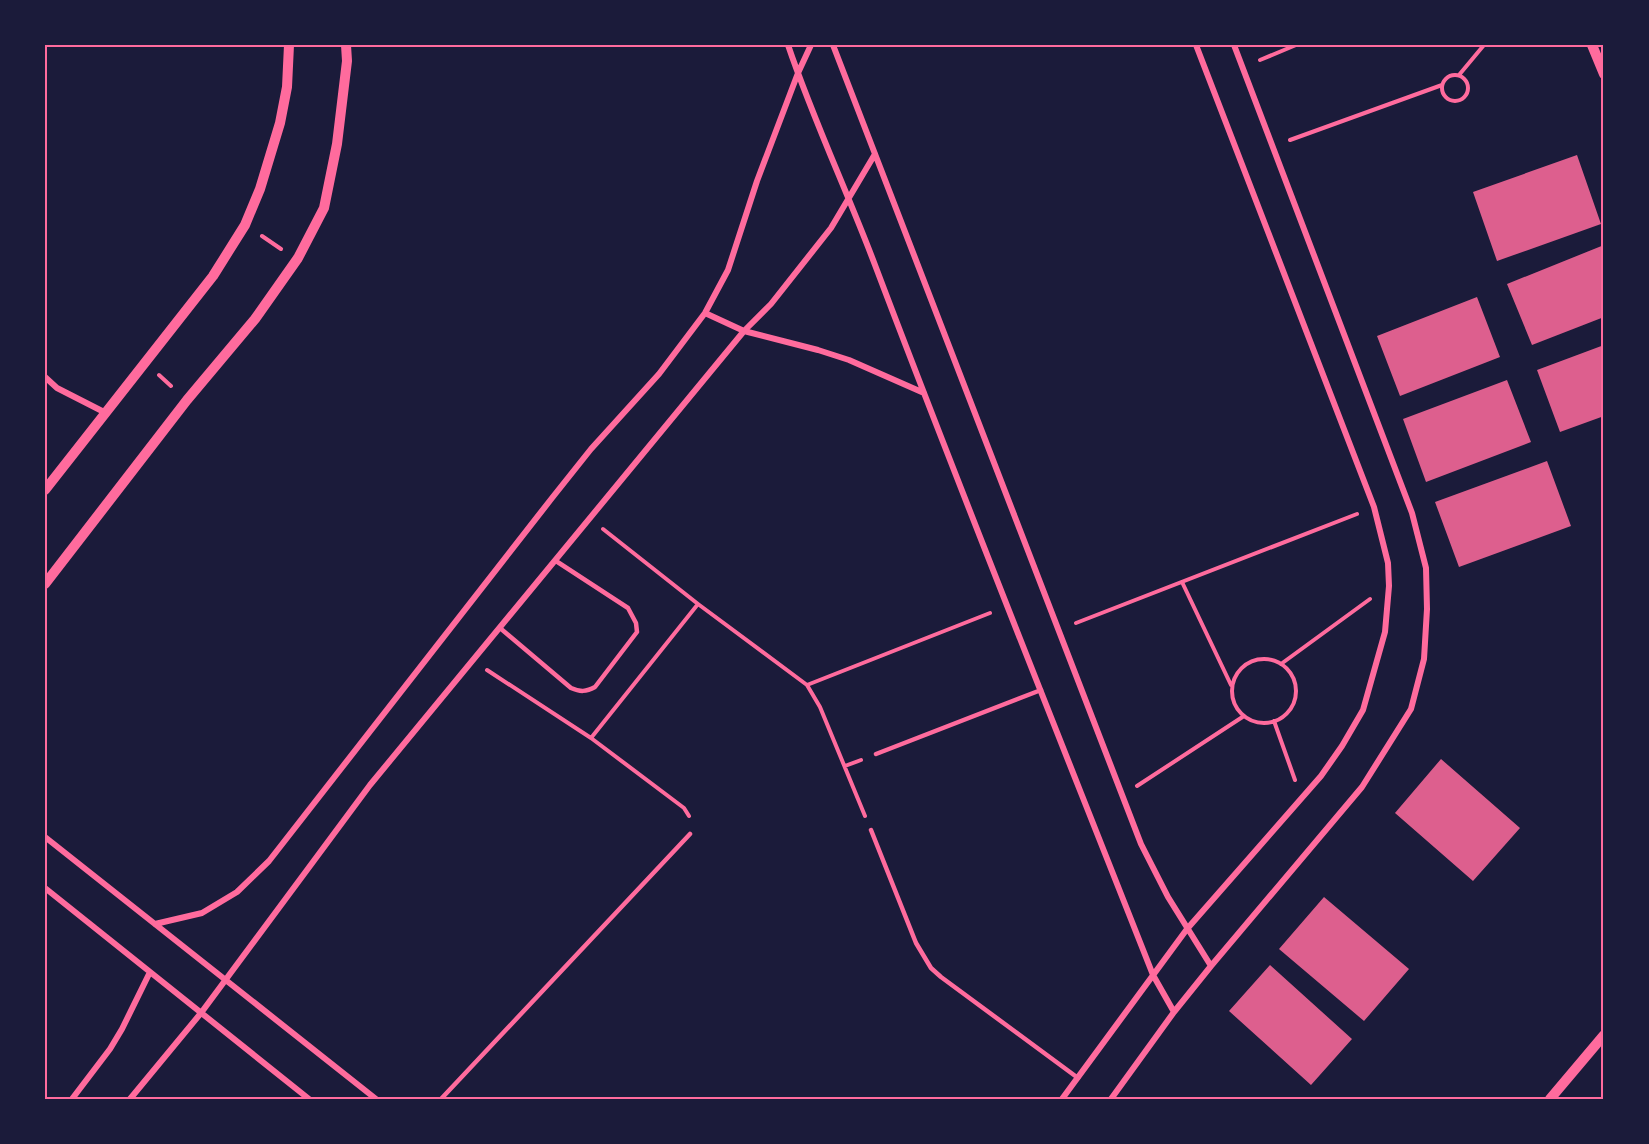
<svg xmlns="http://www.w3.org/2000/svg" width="1649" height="1144" font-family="Overpass,sans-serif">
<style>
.building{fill:#dd5f8e}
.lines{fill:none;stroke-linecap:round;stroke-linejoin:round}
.path{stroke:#ff6b9d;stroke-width:4}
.service{stroke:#ff6b9d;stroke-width:4.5}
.minor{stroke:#ff6b9d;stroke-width:6}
.tertiary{stroke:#ff6b9d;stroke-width:10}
.neatline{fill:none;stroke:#ff6b9d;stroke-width:2}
</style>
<rect width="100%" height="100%" fill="#1b1b3a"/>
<path class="building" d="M1577 155 1601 224 1497 261 1473 192Z
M1604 245V317L1532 345 1507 284Z
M1477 297 1500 357 1400 396 1377 336Z
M1604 345V416L1560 432 1537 370Z
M1507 380 1531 442 1426 482 1403 419Z
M1547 461 1571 526 1459 567 1435 502Z
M1441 759 1520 828 1473 881 1395 813Z
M1324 897 1409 969 1364 1021 1279 949Z
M1270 965 1352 1039 1311 1085 1229 1011Z"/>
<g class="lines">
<path class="path" d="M1260 60 1296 45
M1442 88a13 13 0 1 1 26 0a13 13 0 1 1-26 0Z
M1459 75 1484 45
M1290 140 1442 85
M262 236 281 249
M159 375 171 386
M603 529 698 604 807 685 820 707 865 816
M1182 582 1231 685
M1076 623 1357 514
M1232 691a32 32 0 1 1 64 0a32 32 0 1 1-64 0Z
M1281 664 1370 599
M487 670 591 738 684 808 689 816
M807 685 990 613
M1274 721 1295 780
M591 738 698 604
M845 766 861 760
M1137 786 1244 716"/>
<path class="service" d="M500 628 571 688C580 692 586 692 595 687L637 632 636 623 628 608 556 561
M876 754 1041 690
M871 830 916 943 931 968 941 977 1078 1078
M441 1099 690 834"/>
<path class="minor" d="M788 45C813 119 847 191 875 265 965 503 1060 739 1153 975L1174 1012
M833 45 1141 844 1168 897 1211 966
M705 313 744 331 818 350 849 360 924 393
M45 377 57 388 106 413
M45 837 376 1099
M45 888 309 1099
M155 924 202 913 237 892 269 861 552 498 591 449 659 374 705 313 728 270 757 181 798 73 811 45
M72 1099 110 1049 122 1029 150 972
M130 1099 201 1013 370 785 744 331 771 304 831 228 875 154
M1062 1099 1187 929 1321 776 1342 746 1363 710 1385 632 1389 586 1388 563 1374 507 1196 45
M1111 1099 1174 1012 1211 966 1362 787 1411 709 1424 659 1427 609 1426 568 1412 513 1234 45"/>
<path class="tertiary" d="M1592 45 1604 74
M45 490 213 276 245 225 260 189 280 123 287 87 289 45
M45 584 187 400 255 319 298 258 324 208 337 144 347 61 346 45
M1550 1099 1604 1035"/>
</g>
<rect width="1649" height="1144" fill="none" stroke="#1b1b3a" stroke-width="93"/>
<rect x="46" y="46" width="1556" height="1052" class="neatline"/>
</svg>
